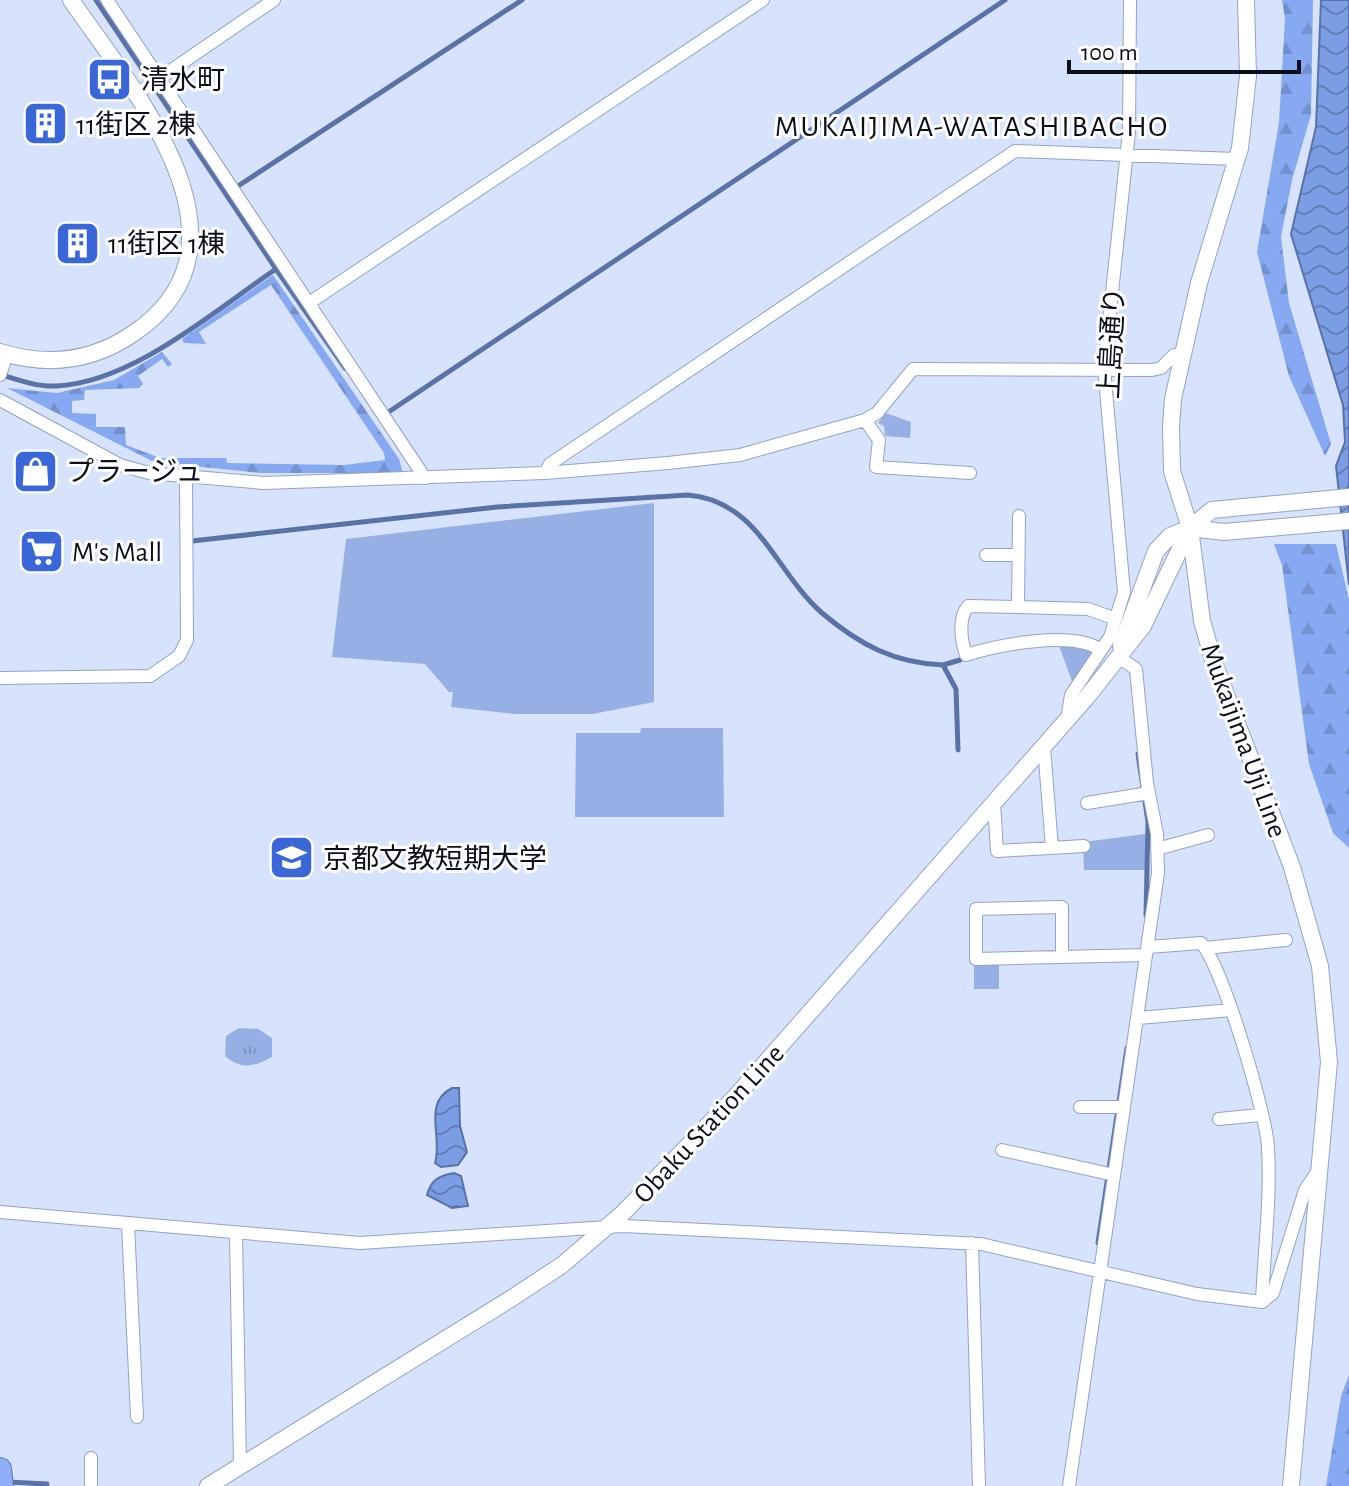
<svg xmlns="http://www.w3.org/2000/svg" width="1349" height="1486" font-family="'Alegreya Sans','Noto Sans JP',sans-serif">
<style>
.grass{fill:url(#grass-tufts)}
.forest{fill:url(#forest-firs)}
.park{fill:#96b0e5}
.water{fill:url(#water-waves);stroke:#5972a7;stroke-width:2}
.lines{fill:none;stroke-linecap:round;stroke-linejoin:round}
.stream{stroke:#5972a7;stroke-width:5}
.street-casing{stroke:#95a3c0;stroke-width:14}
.secondary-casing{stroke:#95a3c0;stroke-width:18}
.highway-casing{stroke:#6078a9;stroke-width:24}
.street{stroke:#fff;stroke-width:12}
.secondary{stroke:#fff;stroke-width:16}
.highway{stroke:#8fb0f7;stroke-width:22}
.labels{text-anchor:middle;stroke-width:6;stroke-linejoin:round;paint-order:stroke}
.poi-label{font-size:28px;fill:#0a0f19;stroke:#fff;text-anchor:start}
.street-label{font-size:28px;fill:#0a0f19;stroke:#fff}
.neighbourhood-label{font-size:30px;letter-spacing:2px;fill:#0a0f19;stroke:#fff}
</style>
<defs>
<pattern id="grass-tufts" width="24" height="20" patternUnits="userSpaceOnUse" patternTransform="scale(2)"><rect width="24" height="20" fill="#96b0e5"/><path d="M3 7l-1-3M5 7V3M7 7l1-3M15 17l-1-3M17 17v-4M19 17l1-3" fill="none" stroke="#8096c4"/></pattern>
<pattern id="forest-firs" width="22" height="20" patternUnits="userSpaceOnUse" patternTransform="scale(2)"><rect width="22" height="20" fill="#87a9f2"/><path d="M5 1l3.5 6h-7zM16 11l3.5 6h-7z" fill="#7390cf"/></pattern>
<pattern id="water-waves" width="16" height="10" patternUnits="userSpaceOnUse" patternTransform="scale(2)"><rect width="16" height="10" fill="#7b9de4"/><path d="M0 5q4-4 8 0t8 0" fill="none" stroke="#637eb8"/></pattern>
</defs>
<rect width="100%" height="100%" fill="#d7e3fc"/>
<path class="grass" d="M239 1028 258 1029 272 1038V1057C254 1067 241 1070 225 1056L226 1036Z"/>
<path class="forest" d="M1282 0H1313L1311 115 1292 180 1281 237 1289 303 1331 444 1325 456 1289 376 1257 252 1279 122 1285 19Z
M273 275 399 459 403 473H261L154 462 7 388 57 393 114 380 162 352 172 364 168 367 162 359 138 376 143 384 139 388 85 390 84 400 72 401V413L96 414V427H125L126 445 160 458H226L227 463 344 465 385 460 384 453 271 285 199 332 206 344 184 343 182 339Z
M1274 544H1336L1349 600V848L1333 833 1309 764 1282 565Z
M1349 1375V1486H1326L1341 1396Z"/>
<path class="park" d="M886 413 911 422 910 438 885 436 884 426 878 423Z
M654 503V702L593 714H515L451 707 453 692H449L425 664 332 657 346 539Z
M1058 643 1096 651 1073 684Z
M641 728H723L724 817H575L576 733H640Z
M1145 834 1148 870H1084L1083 842Z
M974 964H999V989H974Z"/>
<path class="water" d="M1321 0H1349V585L1336 466 1345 442 1343 405 1291 234 1316 127Z
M452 1088H459L460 1126 467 1152 458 1165 441 1167 435 1163C443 1137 422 1103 452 1088Z
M454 1173 461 1176 468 1206 452 1208 427 1195C431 1180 438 1176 454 1173Z"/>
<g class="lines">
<path class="stream" d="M235 188 522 0
M276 269 345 368
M2 375C18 380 38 387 56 386 132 383 214 311 276 269L96 0
M384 415 1005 0
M192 541 497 507 688 495C759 501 775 572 822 613 860 645 894 663 943 665L956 689 958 750
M943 665 960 660
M1138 754 1148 822 1146 915
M1098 1243 1127 1048
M8 1482 47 1484"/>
<defs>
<path id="street" d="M107 0 425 478
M135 95 274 0
M309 303 763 0
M0 375 7 354
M0 400 120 465 149 473 264 483 545 473 668 463 740 455 865 420 877 413 913 369 1152 370 1161 368 1174 355 1182 356
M865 420 879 440 876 467 970 473
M545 473 550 464 1015 151 1236 159
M1019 516 1018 607 1088 609 1116 619
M986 555H1018
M1018 607 968 606C958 618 961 641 966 655 998 645 1072 630 1101 650
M0 678 150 676 179 656 187 640 186 476
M1067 720 1071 695 1110 637 1124 592 1104 368 1129 132 1130 0
M1044 747 1052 848
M994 803 997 851 1084 846
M1087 803 1149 793
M1157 849 1208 835
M1205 948 1286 940
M1062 957V907L976 909V959L1146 955
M1138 1018 1232 1010
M1080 1107H1124
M1219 1119 1260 1115
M1002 1150 1114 1175
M0 1212 360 1243 623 1226 981 1244 1197 1294 1262 1302C1264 1252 1271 1198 1268 1148 1267 1116 1222 964 1201 943L1148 947
M128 1224 137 1417
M236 1233 240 1467
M972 1243 979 1486
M1262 1302 1273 1293 1305 1190 1318 1171
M91 1458V1486
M1069 1486 1158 873 1157 834 1147 783 1136 669 1118 657"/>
<path id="secondary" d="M1246 0 1248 76 1240 148 1199 283 1173 399 1171 426 1172 471 1190 528 1202 621 1214 663 1292 867 1320 966 1329 1062 1291 1486
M0 352C48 367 92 362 134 333 266 243 132 89 71 0
M1190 528 1224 532 1349 521
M1121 646 1156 551 1170 536 1190 528 1212 510 1349 497
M208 1486 512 1298 562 1265 623 1213 738 1094 1087 697 1143 626 1189 530"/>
<path id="highway" d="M0 1469 2 1486"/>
</defs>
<use href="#street" class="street-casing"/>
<use href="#secondary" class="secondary-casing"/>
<use href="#highway" class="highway-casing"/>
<use href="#street" class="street"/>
<use href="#secondary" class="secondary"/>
<use href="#highway" class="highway"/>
</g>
<defs>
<symbol id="bus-square" viewBox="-11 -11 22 22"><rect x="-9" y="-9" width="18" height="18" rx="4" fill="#3a67d8" stroke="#fff"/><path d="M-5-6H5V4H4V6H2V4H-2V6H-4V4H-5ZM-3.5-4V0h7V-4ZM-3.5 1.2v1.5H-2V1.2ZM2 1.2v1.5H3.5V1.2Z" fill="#fff"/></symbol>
<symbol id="building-square" viewBox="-11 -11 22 22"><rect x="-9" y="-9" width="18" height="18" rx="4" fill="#3a67d8" stroke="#fff"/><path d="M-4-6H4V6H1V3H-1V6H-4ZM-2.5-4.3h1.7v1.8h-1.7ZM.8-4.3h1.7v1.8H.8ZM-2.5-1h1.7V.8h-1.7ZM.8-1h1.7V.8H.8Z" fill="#fff"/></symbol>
<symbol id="shop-square" viewBox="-11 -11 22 22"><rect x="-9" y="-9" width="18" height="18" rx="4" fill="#3a67d8" stroke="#fff"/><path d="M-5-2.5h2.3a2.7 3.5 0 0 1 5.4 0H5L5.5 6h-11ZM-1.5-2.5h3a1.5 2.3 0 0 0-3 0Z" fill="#fff"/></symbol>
<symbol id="supermarket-square" viewBox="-11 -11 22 22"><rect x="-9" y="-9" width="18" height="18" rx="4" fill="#3a67d8" stroke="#fff"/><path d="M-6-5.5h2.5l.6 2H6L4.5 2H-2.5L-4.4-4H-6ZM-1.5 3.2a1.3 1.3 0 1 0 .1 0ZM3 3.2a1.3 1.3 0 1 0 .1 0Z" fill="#fff"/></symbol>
<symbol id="university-square" viewBox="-11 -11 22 22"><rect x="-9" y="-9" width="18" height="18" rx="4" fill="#3a67d8" stroke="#fff"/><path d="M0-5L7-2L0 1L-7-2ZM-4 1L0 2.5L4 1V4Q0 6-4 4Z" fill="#fff"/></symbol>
</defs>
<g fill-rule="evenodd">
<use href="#bus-square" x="84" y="54" width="51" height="51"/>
<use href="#building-square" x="20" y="98" width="51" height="51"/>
<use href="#building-square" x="52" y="218" width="51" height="51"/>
<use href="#shop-square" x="10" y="446" width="51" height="51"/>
<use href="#supermarket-square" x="16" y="526" width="51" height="51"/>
<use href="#university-square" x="266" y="832" width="51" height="51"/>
</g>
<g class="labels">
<g class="poi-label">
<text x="141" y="89">清水町</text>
<text x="76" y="134">11街区 2棟</text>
<text x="108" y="253">11街区 1棟</text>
<text x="66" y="481">プラージュ</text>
<text x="72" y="561">M's Mall</text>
<text x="323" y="868">京都文教短期大学</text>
</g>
<g class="street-label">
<text transform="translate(1111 343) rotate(-87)" y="10">上島通り</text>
<text transform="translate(1245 740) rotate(70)" y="10">Mukaijima Uji Line</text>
<text transform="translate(708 1123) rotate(-47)" y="10">Obaku Station Line</text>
</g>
<g class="neighbourhood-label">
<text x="972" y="136">MUKAIJIMA-WATASHIBACHO</text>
</g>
</g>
<path d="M1069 60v12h230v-12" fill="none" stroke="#0a0f19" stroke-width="4"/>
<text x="1081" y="60" font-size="24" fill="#0a0f19" stroke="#ffffff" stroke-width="6" paint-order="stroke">100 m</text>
</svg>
